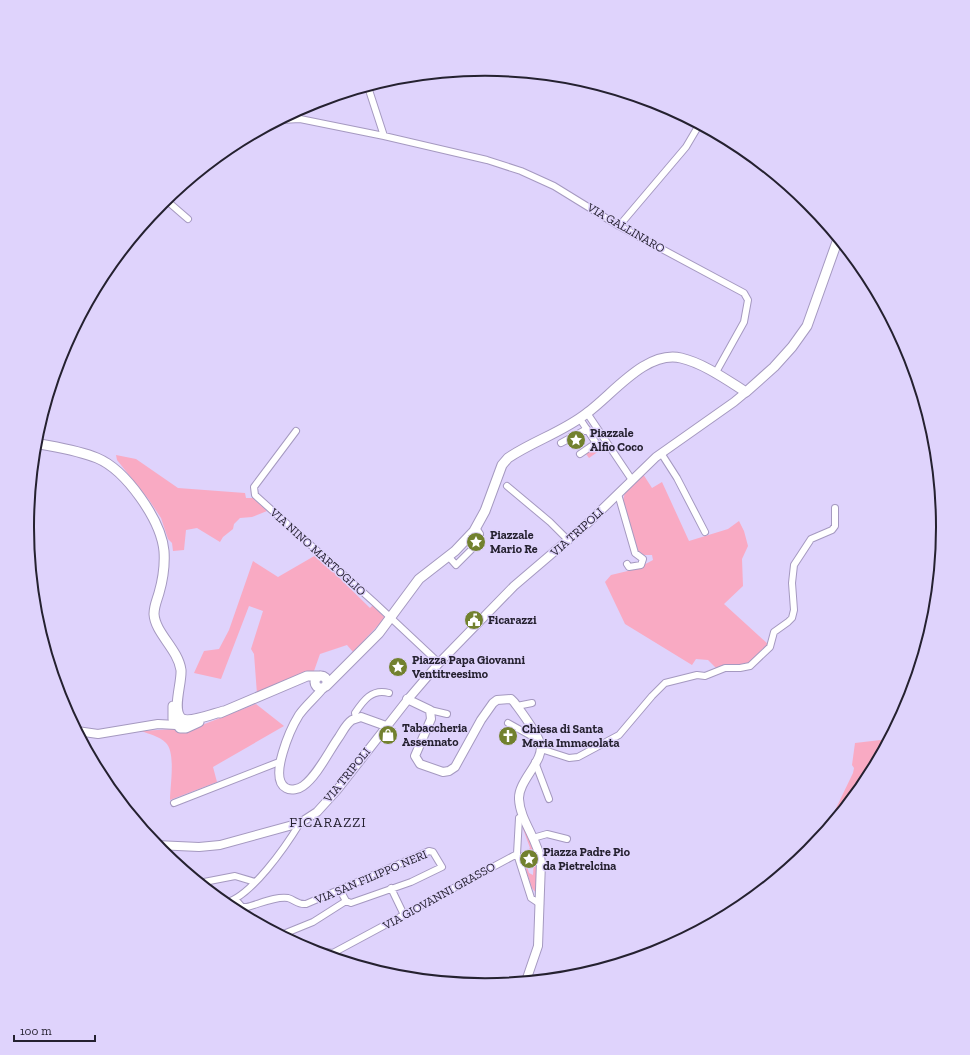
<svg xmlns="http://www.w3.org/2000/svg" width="970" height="1055" font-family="'Zilla Slab',serif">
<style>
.green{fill:#f9aac3}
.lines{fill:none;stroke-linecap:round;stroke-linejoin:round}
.minor-casing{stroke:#a599c0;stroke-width:8}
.tertiary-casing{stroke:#a599c0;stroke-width:10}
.secondary-casing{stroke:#a599c0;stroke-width:11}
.minor{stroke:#fff;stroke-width:6}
.tertiary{stroke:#fff;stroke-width:8}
.secondary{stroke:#fff;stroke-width:9}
.labels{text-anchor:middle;stroke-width:3;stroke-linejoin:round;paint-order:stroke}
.street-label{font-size:12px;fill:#252130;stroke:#dfd3fc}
.poi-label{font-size:12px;font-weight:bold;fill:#252130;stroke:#dfd3fc;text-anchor:start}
.quarter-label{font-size:14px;letter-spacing:1px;fill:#252130;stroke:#dfd3fc}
.rim{fill:none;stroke:#252130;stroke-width:2}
</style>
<rect width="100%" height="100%" fill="#dfd3fc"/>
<path class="green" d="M593 443 599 451 589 458 583 450Z
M116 455 136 459 178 488 245 493 246 498H253L267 511 252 517 240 518 234 524 233 529 223 537 220 542 197 528 186 530 184 550 173 551 172 543 168 539 161 518 149 500 117 460Z
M643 474 652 488 662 482 689 541 728 529 739 521 744 531 748 546 742 559 743 586 724 604 769 645 746 666H726L716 668 708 660 696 659 692 665 625 624 605 582 611 575 636 569 653 560 652 555H644L638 551 623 500 625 492Z
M316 555 370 608 373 605 385 618 353 652 347 645 320 654 314 671 257 694 254 654 251 649 263 611 249 606 221 679 194 673 204 651 219 649 229 630 253 561 278 577Z
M256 704 284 726 213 767 217 782 170 800C170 786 176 753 166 743 159 736 149 734 141 731L174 729 184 732Z
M889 739 866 782 825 831 853 773 854 768 852 765 855 743Z
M523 822 536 851 533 855 527 851 530 848 522 826Z
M523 853 529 873 533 875 534 859 537 861 536 893 532 888 521 855Z"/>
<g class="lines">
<defs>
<path id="minor" d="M368 87 384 136
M281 120 300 119 384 136 487 160 521 171 554 186 619 226 744 293 748 300 744 322 715 374
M166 200 188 219
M619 226 686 147 699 125
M587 413 632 480
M580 419 596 443 580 454
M296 431 254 487 255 495 375 603 439 663
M561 443 587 429
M661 453 677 478 705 532
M507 486 550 522 568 540
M618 494 635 553 643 559 641 565 629 567 627 564
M448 556 456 565 479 542 480 534 476 528
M517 706 532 703
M430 710 447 714
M356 718 355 713C363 701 372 688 389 693
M508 723 533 737 536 736
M541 749 569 758 578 757 619 735 652 696 665 683 697 675 705 676 725 668H740L750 666 770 647 774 632 788 622 792 618 794 610 792 583 794 565 811 539 832 530 835 526V508
M535 762 549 799
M174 803 279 762
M533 838 547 834 567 839
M517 854 519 818
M199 883 235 876 255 882
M391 888 404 915
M235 899 242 907H247C259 904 276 896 288 898 295 900 298 905 306 904L429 851 433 852 442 867 411 882 351 903 346 901 340 890
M225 903C251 897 286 846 300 823
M262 925 268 928
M281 935 313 922 346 901
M660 949H664
M308 950 333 953 517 854 531 898 540 904"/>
<path id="tertiary" d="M323 688C316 697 306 705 299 715 291 728 268 778 286 788 291 791 299 789 303 786 317 776 329 751 339 737 343 731 346 724 352 720L361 717 386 726
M407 699 430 710 431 719 415 756 420 764 443 772 449 771 455 767 481 720 493 703 497 700 511 699 514 702C522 713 536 731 540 743 546 760 518 780 519 799 520 821 538 839 541 862L538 946 526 981
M77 731 98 734 158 724 176 725
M156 845 199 847 220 845 300 823 317 812 337 790 409 698 439 663 514 586 589 522 656 457 734 402 746 392"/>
<path id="secondary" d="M35 443C55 447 78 450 97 458 126 470 161 520 164 551 165 565 163 579 159 593 157 600 154 606 154 614 155 633 178 649 181 670 182 683 172 709 181 718 188 724 215 713 224 711
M315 682a6 6 0 1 1 12 0a6 6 0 1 1-12 0Z
M326 686 379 633 419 579 455 551 474 531 485 511 502 465 508 458C533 441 563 432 587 413 613 394 646 350 681 358 703 363 727 380 746 392L774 367 792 347 807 326 838 239
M173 706V719L180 728H186L199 722
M220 713 307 676H320"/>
</defs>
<use href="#minor" class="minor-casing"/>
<use href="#tertiary" class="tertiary-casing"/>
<use href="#secondary" class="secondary-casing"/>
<use href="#minor" class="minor"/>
<use href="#tertiary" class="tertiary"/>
<use href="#secondary" class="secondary"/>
</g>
<defs>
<symbol id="sight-disc" viewBox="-11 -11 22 22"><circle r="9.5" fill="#72812f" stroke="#dfd3fc"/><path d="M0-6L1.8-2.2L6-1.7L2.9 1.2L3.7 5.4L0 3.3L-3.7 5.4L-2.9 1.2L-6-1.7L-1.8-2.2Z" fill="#fff"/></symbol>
<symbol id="civic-disc" viewBox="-11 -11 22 22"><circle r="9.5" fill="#72812f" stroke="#dfd3fc"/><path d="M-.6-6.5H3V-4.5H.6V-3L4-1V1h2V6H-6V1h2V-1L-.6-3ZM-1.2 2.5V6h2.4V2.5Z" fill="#fff"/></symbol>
<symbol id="shop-disc" viewBox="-11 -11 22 22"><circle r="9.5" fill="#72812f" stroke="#dfd3fc"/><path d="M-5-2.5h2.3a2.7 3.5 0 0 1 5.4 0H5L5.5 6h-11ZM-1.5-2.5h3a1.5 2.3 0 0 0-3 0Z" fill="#fff"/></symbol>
<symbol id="church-disc" viewBox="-11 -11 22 22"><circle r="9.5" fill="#72812f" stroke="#dfd3fc"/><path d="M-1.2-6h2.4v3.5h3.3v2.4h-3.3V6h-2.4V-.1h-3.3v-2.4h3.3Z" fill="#fff"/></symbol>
</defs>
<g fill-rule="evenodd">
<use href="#sight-disc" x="565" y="429" width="22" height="22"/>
<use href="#sight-disc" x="465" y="531" width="22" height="22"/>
<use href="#civic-disc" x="463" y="609" width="22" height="22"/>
<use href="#sight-disc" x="387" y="656" width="22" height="22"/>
<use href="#shop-disc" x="377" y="724" width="22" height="22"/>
<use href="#church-disc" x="497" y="725" width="22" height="22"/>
<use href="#sight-disc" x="518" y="848" width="22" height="22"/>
</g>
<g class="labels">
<g class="street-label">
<text transform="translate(626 228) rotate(30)" y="4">VIA GALLINARO</text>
<text transform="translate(577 532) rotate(-42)" y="4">VIA TRIPOLI</text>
<text transform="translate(318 552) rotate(42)" y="4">VIA NINO MARTOGLIO</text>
<text transform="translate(347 775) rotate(-51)" y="4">VIA TRIPOLI</text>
<text transform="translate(371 877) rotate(-23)" y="4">VIA SAN FILIPPO NERI</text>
<text transform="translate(439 896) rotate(-29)" y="4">VIA GIOVANNI GRASSO</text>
</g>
<g class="poi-label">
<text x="590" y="437">Piazzale<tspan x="590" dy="14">Alfio Coco</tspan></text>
<text x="490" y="539">Piazzale<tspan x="490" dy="14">Mario Re</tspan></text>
<text x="488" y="624">Ficarazzi</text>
<text x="412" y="664">Piazza Papa Giovanni<tspan x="412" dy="14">Ventitreesimo</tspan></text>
<text x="402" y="732">Tabaccheria<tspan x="402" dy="14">Assennato</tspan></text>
<text x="522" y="733">Chiesa di Santa<tspan x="522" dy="14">Maria Immacolata</tspan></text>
<text x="543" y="856">Piazza Padre Pio<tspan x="543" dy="14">da Pietrelcina</tspan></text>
</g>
<g class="quarter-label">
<text x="328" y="827">FICARAZZI</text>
</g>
</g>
<path d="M0 0H970V1055H0ZM34 527a451 451 0 1 1 902 0a451 451 0 1 1-902 0Z" fill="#dfd3fc" fill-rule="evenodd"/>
<path class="rim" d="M34 527a451 451 0 1 1 902 0a451 451 0 1 1-902 0Z"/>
<path d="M14 1035v6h81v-6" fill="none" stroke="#252130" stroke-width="2"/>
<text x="20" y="1035" font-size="12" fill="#252130" stroke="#dfd3fc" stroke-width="3" paint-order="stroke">100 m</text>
</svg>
